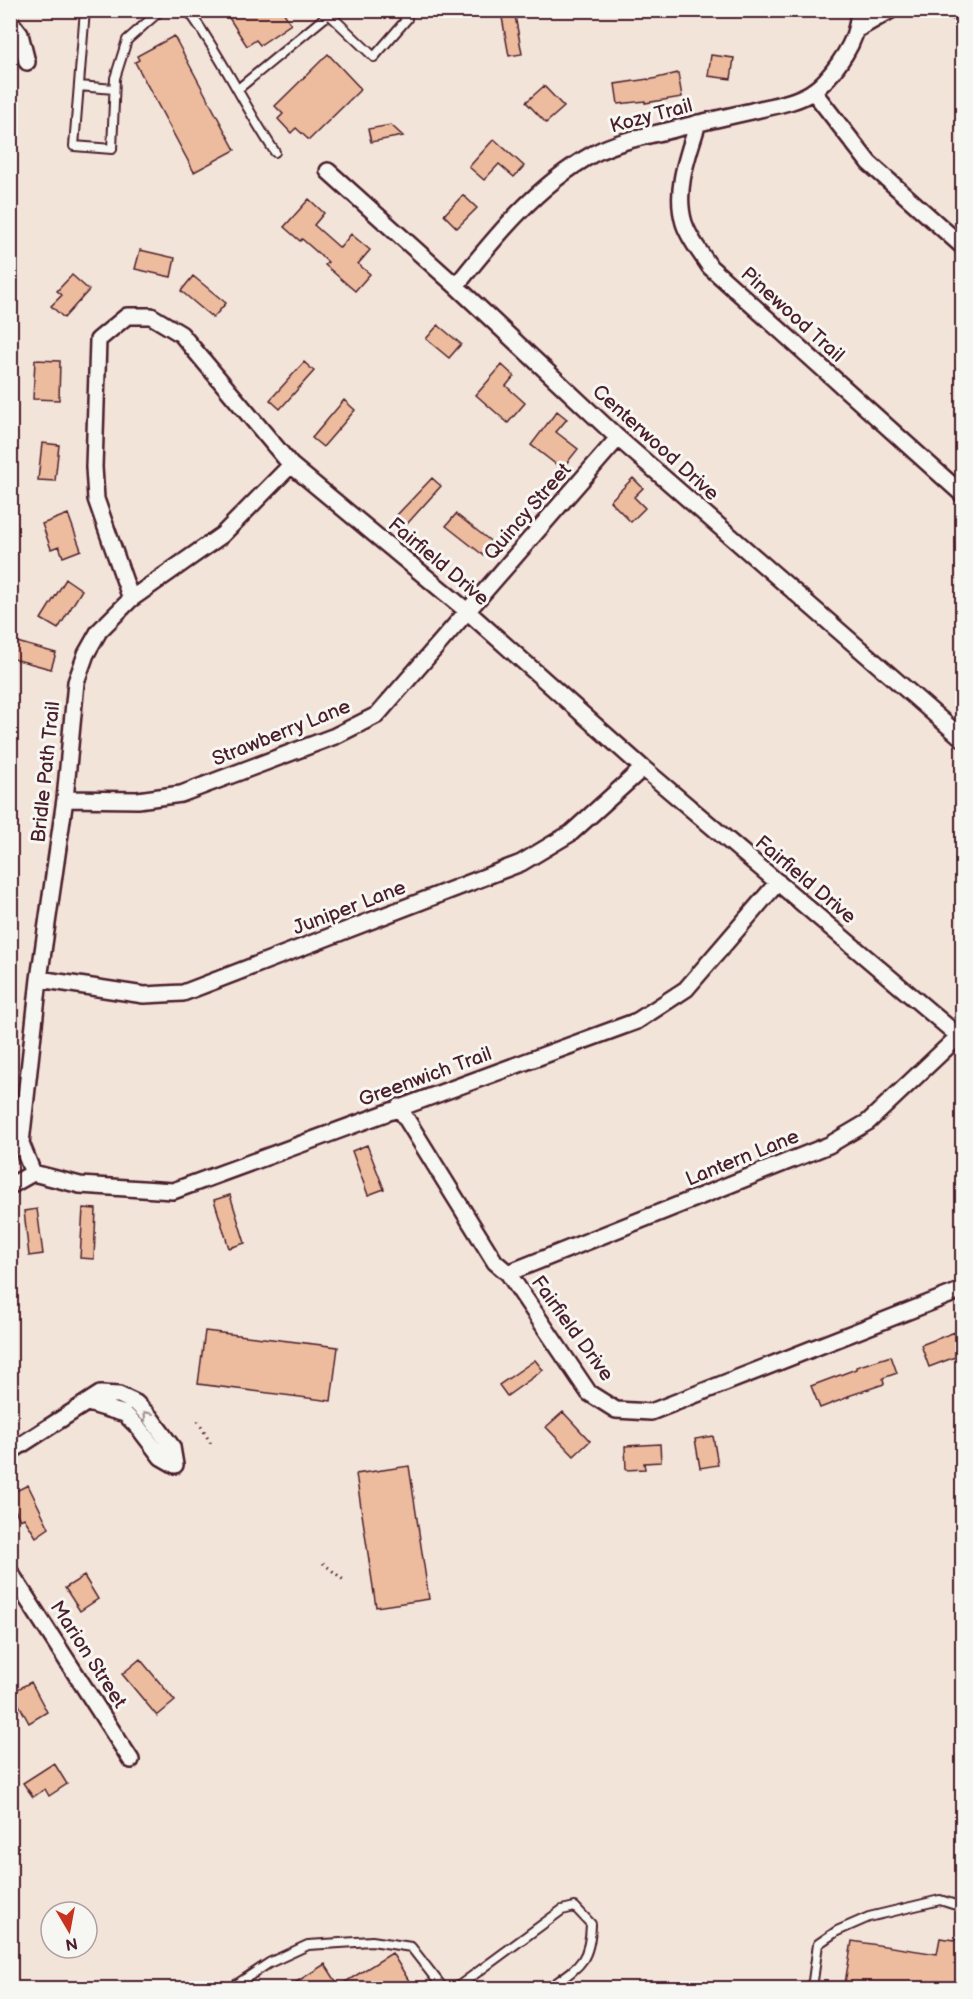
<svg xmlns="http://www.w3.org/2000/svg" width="973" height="1999" font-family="'Balsamiq Sans',sans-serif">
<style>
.building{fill:#edbb9e;stroke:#4a1f2b;stroke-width:1.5}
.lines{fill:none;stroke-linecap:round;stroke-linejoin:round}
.service-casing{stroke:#4a1f2b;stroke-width:12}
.minor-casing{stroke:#4a1f2b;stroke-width:20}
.path{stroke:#4a1f2b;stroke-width:3;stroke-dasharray:1.5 4.5;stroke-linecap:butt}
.service{stroke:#f6f6f2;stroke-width:8}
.minor{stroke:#f6f6f2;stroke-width:15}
.oneway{stroke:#a99598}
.labels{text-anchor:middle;stroke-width:6;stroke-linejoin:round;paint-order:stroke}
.street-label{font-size:20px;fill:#4a1f2b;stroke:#f6f6f2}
</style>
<rect width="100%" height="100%" fill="#f3e4d9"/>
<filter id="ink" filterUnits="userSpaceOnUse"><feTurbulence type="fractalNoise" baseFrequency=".0167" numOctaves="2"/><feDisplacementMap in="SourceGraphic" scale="12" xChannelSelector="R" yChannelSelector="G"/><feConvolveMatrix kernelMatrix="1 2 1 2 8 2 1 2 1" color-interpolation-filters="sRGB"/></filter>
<g filter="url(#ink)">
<path class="building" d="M224 10H282L291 24 260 45 256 40 247 46Z
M514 10 522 54 509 56 501 12Z
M174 36 235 150 194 172 135 62 139 60 137 56Z
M328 54 361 89 309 140 296 128 291 133 278 119 283 114 275 106Z
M711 55 734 58 731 79 708 76Z
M678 73 682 97 645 103V101L618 104 615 84 648 79 649 80Z
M544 86 564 107 546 123 526 102Z
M391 125 403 136 371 142 368 129Z
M494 139 524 166 514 177 499 164 484 180 469 167Z
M463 195 477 208 457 228 444 215Z
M309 199 324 213 314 225 340 248 351 234 370 250 358 264 370 274 355 291 325 265 328 262 302 239 300 241 284 227Z
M140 250 175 258 171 277 135 269Z
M72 275 89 290 64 318 51 306 62 295 57 291Z
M193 276 226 303 213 318 181 291Z
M438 325 461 344 449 358 426 339Z
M35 360 60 361 59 400 33 399Z
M304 362 314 371 280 409 270 400Z
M502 365 514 376 506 386 525 403 508 423 476 395Z
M344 400 355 410 323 447 312 438Z
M557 411 567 419 556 432 578 449 562 469 531 445Z
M42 443 59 445 55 481 38 480Z
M432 478 441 486 407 524 397 515Z
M633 478 643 488 634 497 645 508 631 522 610 501Z
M68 514 81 550 63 557 59 546 51 549 42 524Z
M456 514 493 543 483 555 446 526Z
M66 579 82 590 58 629 41 619Z
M10 640 56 653 51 669 10 658Z
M367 1145 384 1189 368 1195 352 1151Z
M230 1195 245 1243 229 1248 214 1200Z
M83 1208 96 1209 94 1259 80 1258Z
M37 1209 43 1254 29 1256 24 1211Z
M205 1331 338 1347 331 1401 198 1384Z
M955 1332 963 1354 929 1367 921 1345Z
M891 1356 897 1373 883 1378 884 1384 848 1396 849 1397 820 1408 811 1386 856 1369V1367Z
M535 1360 543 1370 507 1396 499 1385Z
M563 1412 590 1441 574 1456 546 1427Z
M713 1436 718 1465 700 1468 695 1439Z
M660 1444 661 1462 644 1463 645 1469 626 1470 625 1446Z
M409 1466 429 1599 376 1607 356 1474Z
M28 1485 49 1528 36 1537 24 1518 20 1520 10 1499V1494Z
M84 1576 98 1599 80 1611 65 1588Z
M140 1659 175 1701 157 1716 122 1674Z
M31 1682 47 1712 29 1723 12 1692Z
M54 1763 67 1784 49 1796 45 1789 33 1797 23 1783Z
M940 1938 963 1941V1989H844L852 1941 937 1954Z
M392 1953 414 1989H285L325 1964 339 1986Z"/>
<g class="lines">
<defs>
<path id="service" d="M85 10 74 146 112 149 115 78 127 40 161 10
M188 10C221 55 244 106 275 152
M79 86 114 89
M238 89 329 14 374 57 407 19 398 10
M231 1988 269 1963 308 1945 372 1941 411 1947 443 1988
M456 1988 562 1910 575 1907 591 1924C590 1963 578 1967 549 1988
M812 1988 818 1944 837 1931 869 1917 940 1900 962 1907"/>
<path id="minor" d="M955 10 962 14
M10 21 20 34 27 62
M856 30 891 10
M813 91 869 163 962 246
M698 123C688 155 674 190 684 223 689 239 701 253 710 267L962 494
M328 171 456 286 618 438 962 738
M456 286C495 237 537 185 593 154 618 141 645 136 671 130 698 123 725 117 752 111 771 106 795 103 812 92 829 81 852 48 856 29 858 23 858 16 859 10
M131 599 96 499 94 467 98 340 127 316H151L181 334 291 465 467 611 643 768 962 1039
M65 799 138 800 181 794 335 736 377 715 618 438
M39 979 144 995 183 993 521 863 571 833 643 768
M399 1107 495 1262 508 1273 589 1393 616 1410 651 1412 962 1290
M33 1173 80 1185 173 1191 637 1021 686 989 778 882
M33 1173 21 1143 39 979 65 799 76 682 86 654 99 631 131 599 222 535 291 465
M10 1186 33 1173
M508 1273 829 1145 868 1122 962 1033
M88 1403 125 1414 138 1427 161 1457 175 1465
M10 1452 100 1394 119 1395 136 1403 150 1417 172 1447 175 1465
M10 1572 131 1760"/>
</defs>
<use href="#service" class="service-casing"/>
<use href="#minor" class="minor-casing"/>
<path class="path" d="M198 1421 211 1444
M323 1563 346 1582"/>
<use href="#service" class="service"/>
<use href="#minor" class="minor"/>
</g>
<defs><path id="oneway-chevron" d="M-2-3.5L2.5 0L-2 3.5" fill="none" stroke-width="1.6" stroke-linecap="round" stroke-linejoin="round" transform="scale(1.5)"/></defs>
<use class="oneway" href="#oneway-chevron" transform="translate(147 1415) rotate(-131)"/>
</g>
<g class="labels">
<g class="street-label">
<text transform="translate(651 115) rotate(-15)" y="7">Kozy Trail</text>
<text transform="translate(793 314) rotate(42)" y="7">Pinewood Trail</text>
<text transform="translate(656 442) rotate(42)" y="7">Centerwood Drive</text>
<text transform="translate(527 511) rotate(-49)" y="7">Quincy Street</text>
<text transform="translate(439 561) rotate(40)" y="7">Fairfield Drive</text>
<text transform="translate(281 732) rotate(-22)" y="7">Strawberry Lane</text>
<text transform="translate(45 772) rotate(-84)" y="7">Bridle Path Trail</text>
<text transform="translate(806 879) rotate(40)" y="7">Fairfield Drive</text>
<text transform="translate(349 907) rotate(-21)" y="7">Juniper Lane</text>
<text transform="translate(425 1076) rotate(-20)" y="7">Greenwich Trail</text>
<text transform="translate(742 1157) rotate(-22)" y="7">Lantern Lane</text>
<text transform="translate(573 1328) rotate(54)" y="7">Fairfield Drive</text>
<text transform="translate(89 1654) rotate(57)" y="7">Marion Street</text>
</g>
</g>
<rect width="973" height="1999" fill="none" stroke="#f6f6f2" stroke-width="36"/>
<rect x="18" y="18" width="937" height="1963" fill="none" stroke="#4a1f2b" stroke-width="2" filter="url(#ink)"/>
<g transform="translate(69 1930) rotate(170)"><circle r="28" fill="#f6f6f2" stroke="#b1a0a2" stroke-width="1.5"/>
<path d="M0-4.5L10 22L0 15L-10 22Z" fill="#c8321e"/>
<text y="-9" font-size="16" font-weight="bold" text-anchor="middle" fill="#4a1f2b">N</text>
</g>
</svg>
